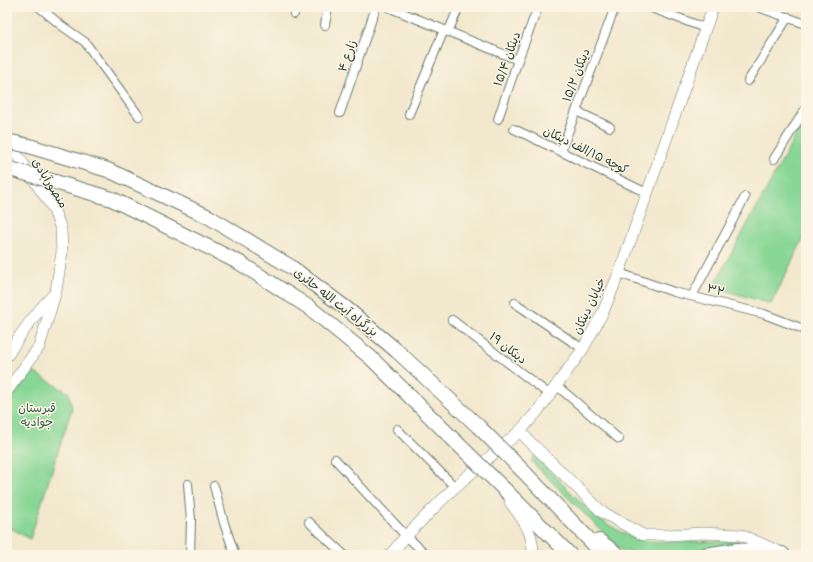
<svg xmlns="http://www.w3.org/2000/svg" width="813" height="562" font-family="Delius,'Playpen Sans Arabic',sans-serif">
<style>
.green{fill:#89d796;stroke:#548a65}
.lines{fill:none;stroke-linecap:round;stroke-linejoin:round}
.street-casing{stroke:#69796a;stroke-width:10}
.secondary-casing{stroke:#69796a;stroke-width:12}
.highway-casing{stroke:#69796a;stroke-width:16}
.street{stroke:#fff;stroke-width:8}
.secondary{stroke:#fff;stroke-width:11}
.highway{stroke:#fff;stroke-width:14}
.highway-bridge-casing{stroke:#69796a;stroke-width:16;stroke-linecap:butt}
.highway-bridge{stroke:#fff;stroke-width:14}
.labels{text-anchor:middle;stroke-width:3;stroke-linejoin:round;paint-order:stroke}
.street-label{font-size:12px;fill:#1f3d34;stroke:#fcf5e5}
.park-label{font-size:12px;fill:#345c48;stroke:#fcf5e5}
</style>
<rect width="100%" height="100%" fill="#fcf5e5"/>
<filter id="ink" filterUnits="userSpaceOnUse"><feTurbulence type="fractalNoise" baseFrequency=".025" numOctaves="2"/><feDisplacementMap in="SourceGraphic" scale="8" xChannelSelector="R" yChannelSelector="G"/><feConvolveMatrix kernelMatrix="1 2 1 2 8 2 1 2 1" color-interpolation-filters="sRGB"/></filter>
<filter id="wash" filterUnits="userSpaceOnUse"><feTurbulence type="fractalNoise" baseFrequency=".012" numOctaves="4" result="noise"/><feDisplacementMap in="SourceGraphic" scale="16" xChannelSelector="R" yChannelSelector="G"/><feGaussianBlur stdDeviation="0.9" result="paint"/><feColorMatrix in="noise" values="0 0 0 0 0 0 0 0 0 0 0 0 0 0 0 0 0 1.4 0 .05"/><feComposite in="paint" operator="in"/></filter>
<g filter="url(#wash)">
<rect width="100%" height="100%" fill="#f2e8cd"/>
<path class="green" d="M806 117V233L771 304 713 287Z
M33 372 69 393 72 408 30 539 7 526V403Z
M534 456 597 518 621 532 645 541 678 542 732 541 750 545 696 551 674 555H638L621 550 531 461Z"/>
</g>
<g filter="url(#ink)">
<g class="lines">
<defs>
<path id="street" d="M39 7 62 26 85 42 139 116
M388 7 518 60
M649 7 705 28
M758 7 806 24
M294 14 295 7
M325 25 328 7
M448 32 459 7
M748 81 788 17
M576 111 610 127
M340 113 376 7
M409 114 444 30
M498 119 518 60 538 7
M514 129 647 193
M561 151 615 7
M774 159 806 108
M619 273 674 292 764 314 806 330
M692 296 745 197
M515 303 583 349
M452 320 550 395
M556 385 619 439
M397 429 455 487
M335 459 406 536 427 555
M188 484 191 520 190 555
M214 486 224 523 235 555
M309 522 344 555"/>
<path id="secondary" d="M7 140 53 208 61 229 62 252 56 291 39 347 7 391
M7 356C21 333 36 312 55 293
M520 431 529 441 553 464 602 512 643 535H668L704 533 741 535 778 551
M510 502C524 521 533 531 533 555
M390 555 406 536 455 487 520 431 537 412 583 349 603 312 619 273 713 7"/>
<path id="highway" d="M29 146 108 170 209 217 291 267 347 309 397 351 478 426
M55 182 112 199 240 263 310 308 370 357 457 443
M524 472 604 555
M504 489 570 555
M599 541 618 555
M705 555 737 550 782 554 783 555"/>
</defs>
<use href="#street" class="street-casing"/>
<use href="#secondary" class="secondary-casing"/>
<use href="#highway" class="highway-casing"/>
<use href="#street" class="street"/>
<use href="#secondary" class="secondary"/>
<use href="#highway" class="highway"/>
<defs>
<path id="highway-bridge" d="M7 141 29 146
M7 168 55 182
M478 426 524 472
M457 443 504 489"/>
</defs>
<use href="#highway-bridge" class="highway-bridge-casing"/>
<use href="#highway-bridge" class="highway-bridge"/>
</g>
</g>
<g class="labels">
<g class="street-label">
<text transform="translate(347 56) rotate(-71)" y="4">۴ زارع</text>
<text transform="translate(507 59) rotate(-70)" y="4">۱۵/۴ دینکان</text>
<text transform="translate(576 75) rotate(-69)" y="4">۱۵/۲ دینکان</text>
<text transform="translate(586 150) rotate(26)" y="4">کوچه ۱۵/الف دینکان</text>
<text transform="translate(50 183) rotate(58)" y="4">منصورآبادی</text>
<text transform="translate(716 290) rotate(14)" y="4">۳۲</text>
<text transform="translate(336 302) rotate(38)" y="4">بزرگراه آیت الله حائری</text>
<text transform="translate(589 306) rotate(-65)" y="4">خیابان دینکان</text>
<text transform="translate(508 348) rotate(38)" y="4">۱۹ دینکان</text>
</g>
<g class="park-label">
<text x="37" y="412">قبرستان<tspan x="37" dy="14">جوادیه</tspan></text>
</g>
</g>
<rect width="813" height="562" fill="none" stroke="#fcf5e5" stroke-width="24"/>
</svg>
